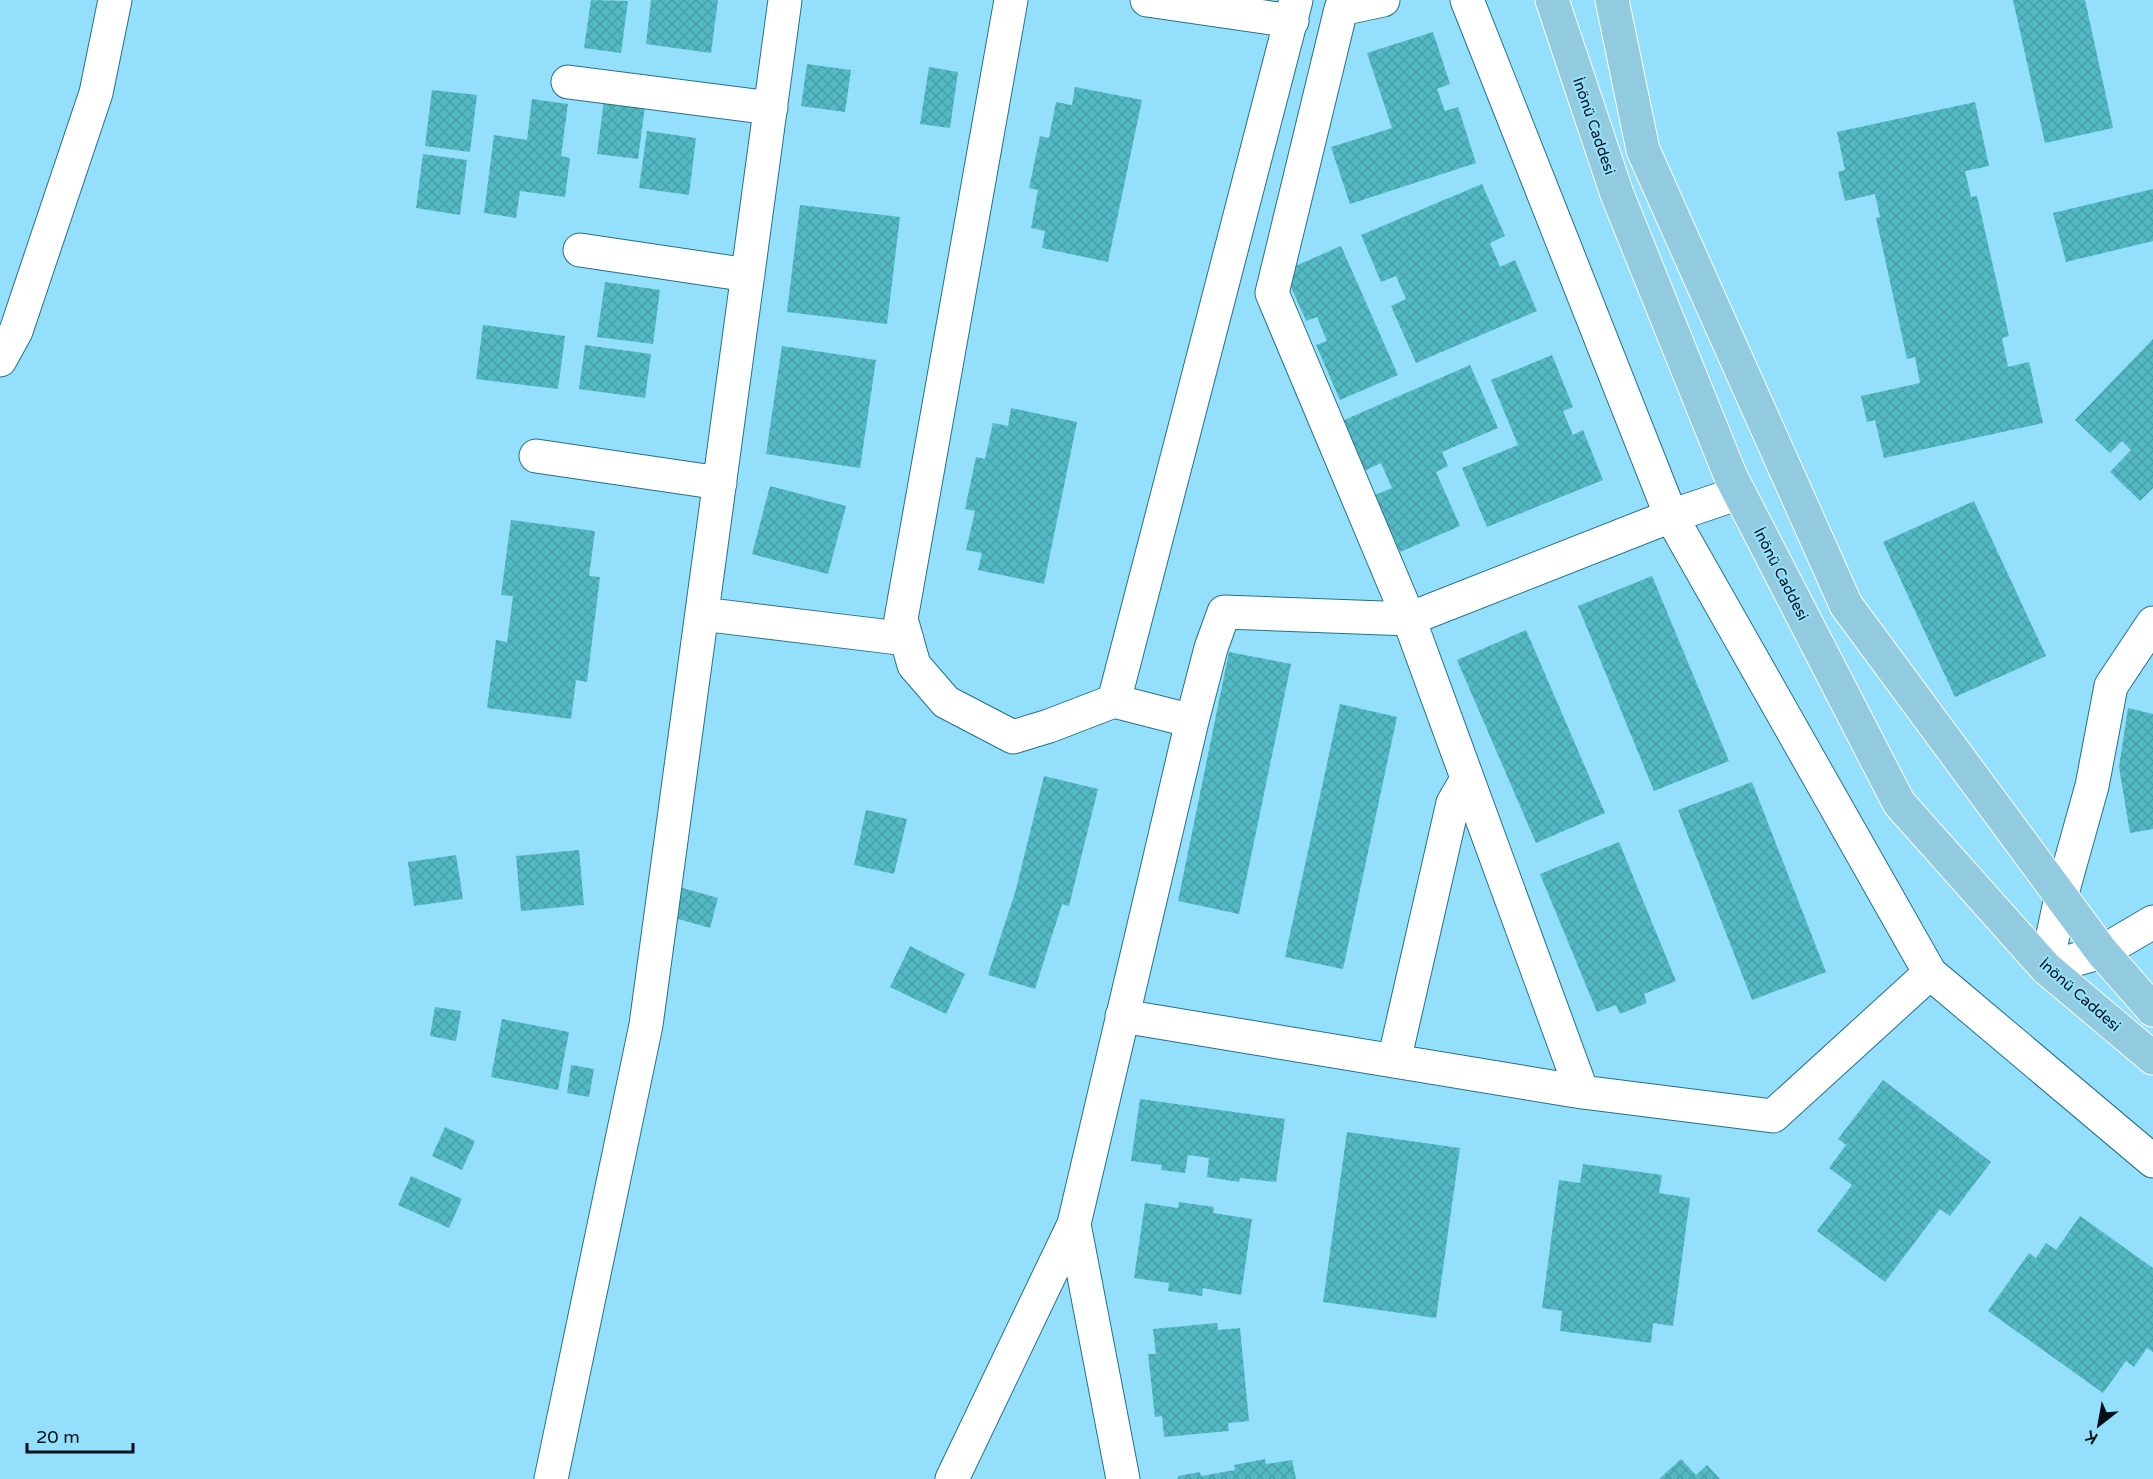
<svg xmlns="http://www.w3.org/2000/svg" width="2153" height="1479" font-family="'Varela Round',sans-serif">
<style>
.building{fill:url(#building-cross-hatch)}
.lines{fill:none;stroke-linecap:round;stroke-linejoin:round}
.minor-casing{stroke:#23728b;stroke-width:35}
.major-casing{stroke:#fff;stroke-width:35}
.minor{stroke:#fff;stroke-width:33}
.major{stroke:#92cbdf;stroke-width:33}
.labels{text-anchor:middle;stroke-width:4.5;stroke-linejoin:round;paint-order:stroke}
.street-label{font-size:15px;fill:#001118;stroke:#94dffb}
</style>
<defs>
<pattern id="building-cross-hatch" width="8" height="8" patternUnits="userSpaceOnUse" patternTransform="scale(1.5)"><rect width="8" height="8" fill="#53bac4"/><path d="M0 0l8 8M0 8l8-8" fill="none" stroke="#479fa8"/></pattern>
</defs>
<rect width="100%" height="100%" fill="#94dffb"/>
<path class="building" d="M591 0 628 1 621 53 584 48Z
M651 0H718L711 53 646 44Z
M2013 0H2085L2113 128 2045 143Z
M1433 32 1450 84 1437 89 1445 111 1458 107 1476 163 1350 204 1331 147 1392 128 1367 53Z
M807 64 851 70 845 112 801 106Z
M929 67 958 72 950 128 920 124Z
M1075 87 1142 100 1108 262 1042 248 1045 231 1031 228 1038 190 1029 188 1040 136 1049 138 1056 102 1072 105Z
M432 90 477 95 470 152 425 146Z
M532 99 568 104 561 156 570 158 565 197 520 191 516 218 484 213 494 135 527 140Z
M604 100 645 106 638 159 597 154Z
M1975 102 1989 166 1965 171 1971 197 1977 196 2009 336 2002 338 2008 367 2029 362 2043 423 1884 458 1875 420 1867 422 1861 396 1920 383 1915 357 1907 359 1876 218 1880 217 1875 194 1845 201 1838 172 1845 170 1837 132Z
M647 131 696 138 689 195 639 188Z
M423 154 467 160 460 215 416 208Z
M1482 184 1505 236 1490 243 1500 267 1515 260 1537 311 1416 363 1391 306 1406 299 1396 276 1381 282 1361 235Z
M2153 189V241L2066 262 2053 213Z
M800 205 900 217 887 324 787 312Z
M1341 246 1398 375 1340 400 1316 345 1327 341 1317 317 1306 321 1284 271Z
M605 282 660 290 653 344 597 337Z
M483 325 565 336 558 389 476 379Z
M2153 339V488L2140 501 2110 472 2131 450 2122 441 2110 453 2075 420Z
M585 345 651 354 645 398 579 389Z
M782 346 876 360 860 468 766 454Z
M1552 355 1573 407 1563 411 1573 435 1583 430 1603 480 1487 527 1462 468 1518 445 1491 380Z
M1470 365 1498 428 1442 452 1448 466 1436 472 1460 526 1400 552 1375 495 1392 488 1381 463 1364 471 1342 421Z
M1011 408 1077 422 1044 584 978 570 982 553 966 550 975 511 965 509 976 457 985 459 993 423 1008 426Z
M770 486 846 506 828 574 752 554Z
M1974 501 2046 656 1955 697 1883 542Z
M511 520 595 531 589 576 600 577 587 682 576 680 571 719 487 708 496 640 507 642 513 596 501 595Z
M1652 576 1729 761 1654 791 1578 606Z
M1526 630 1605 813 1536 843 1457 660Z
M1229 652 1291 664 1239 914 1178 901Z
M1340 704 1397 717 1343 969 1285 957Z
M2128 708 2153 714V829L2130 833 2119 767Z
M1044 776 1098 789 1069 906 1062 904 1035 989 988 975 1015 893Z
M1752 782 1826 972 1752 1000 1678 810Z
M866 810 907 819 894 874 854 865Z
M1619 842 1676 981 1644 994 1647 1003 1620 1014 1616 1005 1597 1012 1540 874Z
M579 850 584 905 521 911 516 856Z
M456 855 463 899 414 906 408 862Z
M679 887 718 898 710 928 671 917Z
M910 946 965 974 946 1014 890 987Z
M435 1007 461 1011 456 1041 430 1036Z
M502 1019 569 1032 558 1090 491 1077Z
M571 1065 594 1069 589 1097 567 1093Z
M1883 1080 1991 1162 1950 1216 1940 1209 1885 1282 1817 1231 1852 1185 1829 1168 1846 1145 1838 1139Z
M1140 1099 1285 1119 1276 1182 1240 1178 1239 1182 1207 1177 1209 1158 1188 1155 1185 1173 1161 1170 1162 1165 1131 1161Z
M445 1127 475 1141 462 1170 432 1156Z
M1347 1132 1460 1148 1436 1318 1323 1302Z
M1583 1164 1662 1175 1659 1193 1690 1198 1673 1326 1653 1323 1651 1343 1560 1331 1562 1311 1542 1308 1559 1180 1580 1183Z
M411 1176 462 1199 449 1228 398 1205Z
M1179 1202 1214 1207 1213 1213 1252 1219 1241 1295 1203 1288 1202 1296 1168 1291 1169 1283 1134 1278 1145 1203 1178 1208Z
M2080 1216 2153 1268V1352L2147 1348 2134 1367 2126 1361 2103 1393 1988 1311 2029 1253 2036 1258 2046 1243 2056 1250Z
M1217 1323 1218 1330 1240 1328 1249 1421 1228 1423 1229 1431 1164 1437 1162 1416 1155 1417 1148 1354H1156L1153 1329Z
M1265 1459 1266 1464 1292 1460 1296 1479H1178V1476L1200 1472 1201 1476 1235 1470 1234 1465Z
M1681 1459 1696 1475 1707 1465 1720 1479H1659Z"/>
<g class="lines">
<defs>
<path id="minor" d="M1011 0 901 619 914 665 946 702 1013 737 1049 726 1114 701 1296 0
M1147 0 1292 21
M1383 0 1341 9 1272 293 1409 619 1582 1092
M1467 0 1671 516 1930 973 2153 1161
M568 82 771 108
M580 250 748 275
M0 360 16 331 96 93 115 0
M536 456 720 483
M702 614 907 639
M2153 623 2111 686 2092 786 2061 897 2046 968 2102 952 2153 922
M1114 701 1192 721
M1122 1016 1582 1092 1773 1116 1930 973
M1394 1061 1453 803 1467 779
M551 1479 646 1025 785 0
M952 1479 1074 1224
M1123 1479 1074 1224 1192 721 1211 648 1224 612 1409 619 1671 516 1739 493"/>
<path id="major" d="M1552 0 1617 194 1731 477 1899 803 2046 968 2153 1058
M1612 0 1643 150 1846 605 2102 952 2153 1010"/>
</defs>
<use href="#minor" class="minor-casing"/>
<use href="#major" class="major-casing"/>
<use href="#minor" class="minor"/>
<use href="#major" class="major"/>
</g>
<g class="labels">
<g class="street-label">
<text transform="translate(1594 126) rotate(71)" y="5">İnönü Caddesi</text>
<text transform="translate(1781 574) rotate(63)" y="5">İnönü Caddesi</text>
<text transform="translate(2080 995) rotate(41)" y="5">İnönü Caddesi</text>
</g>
</g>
<g transform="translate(2099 1425) rotate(211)" stroke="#94dffb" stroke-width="4.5" paint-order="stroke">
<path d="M0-4.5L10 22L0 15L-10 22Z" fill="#001118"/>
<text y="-9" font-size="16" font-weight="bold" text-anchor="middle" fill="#001118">K</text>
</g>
<path d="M27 1443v9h106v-9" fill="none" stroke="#001118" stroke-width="3"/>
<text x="36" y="1443" font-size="18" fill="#001118" stroke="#94dffb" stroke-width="4.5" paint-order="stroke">20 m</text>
</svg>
